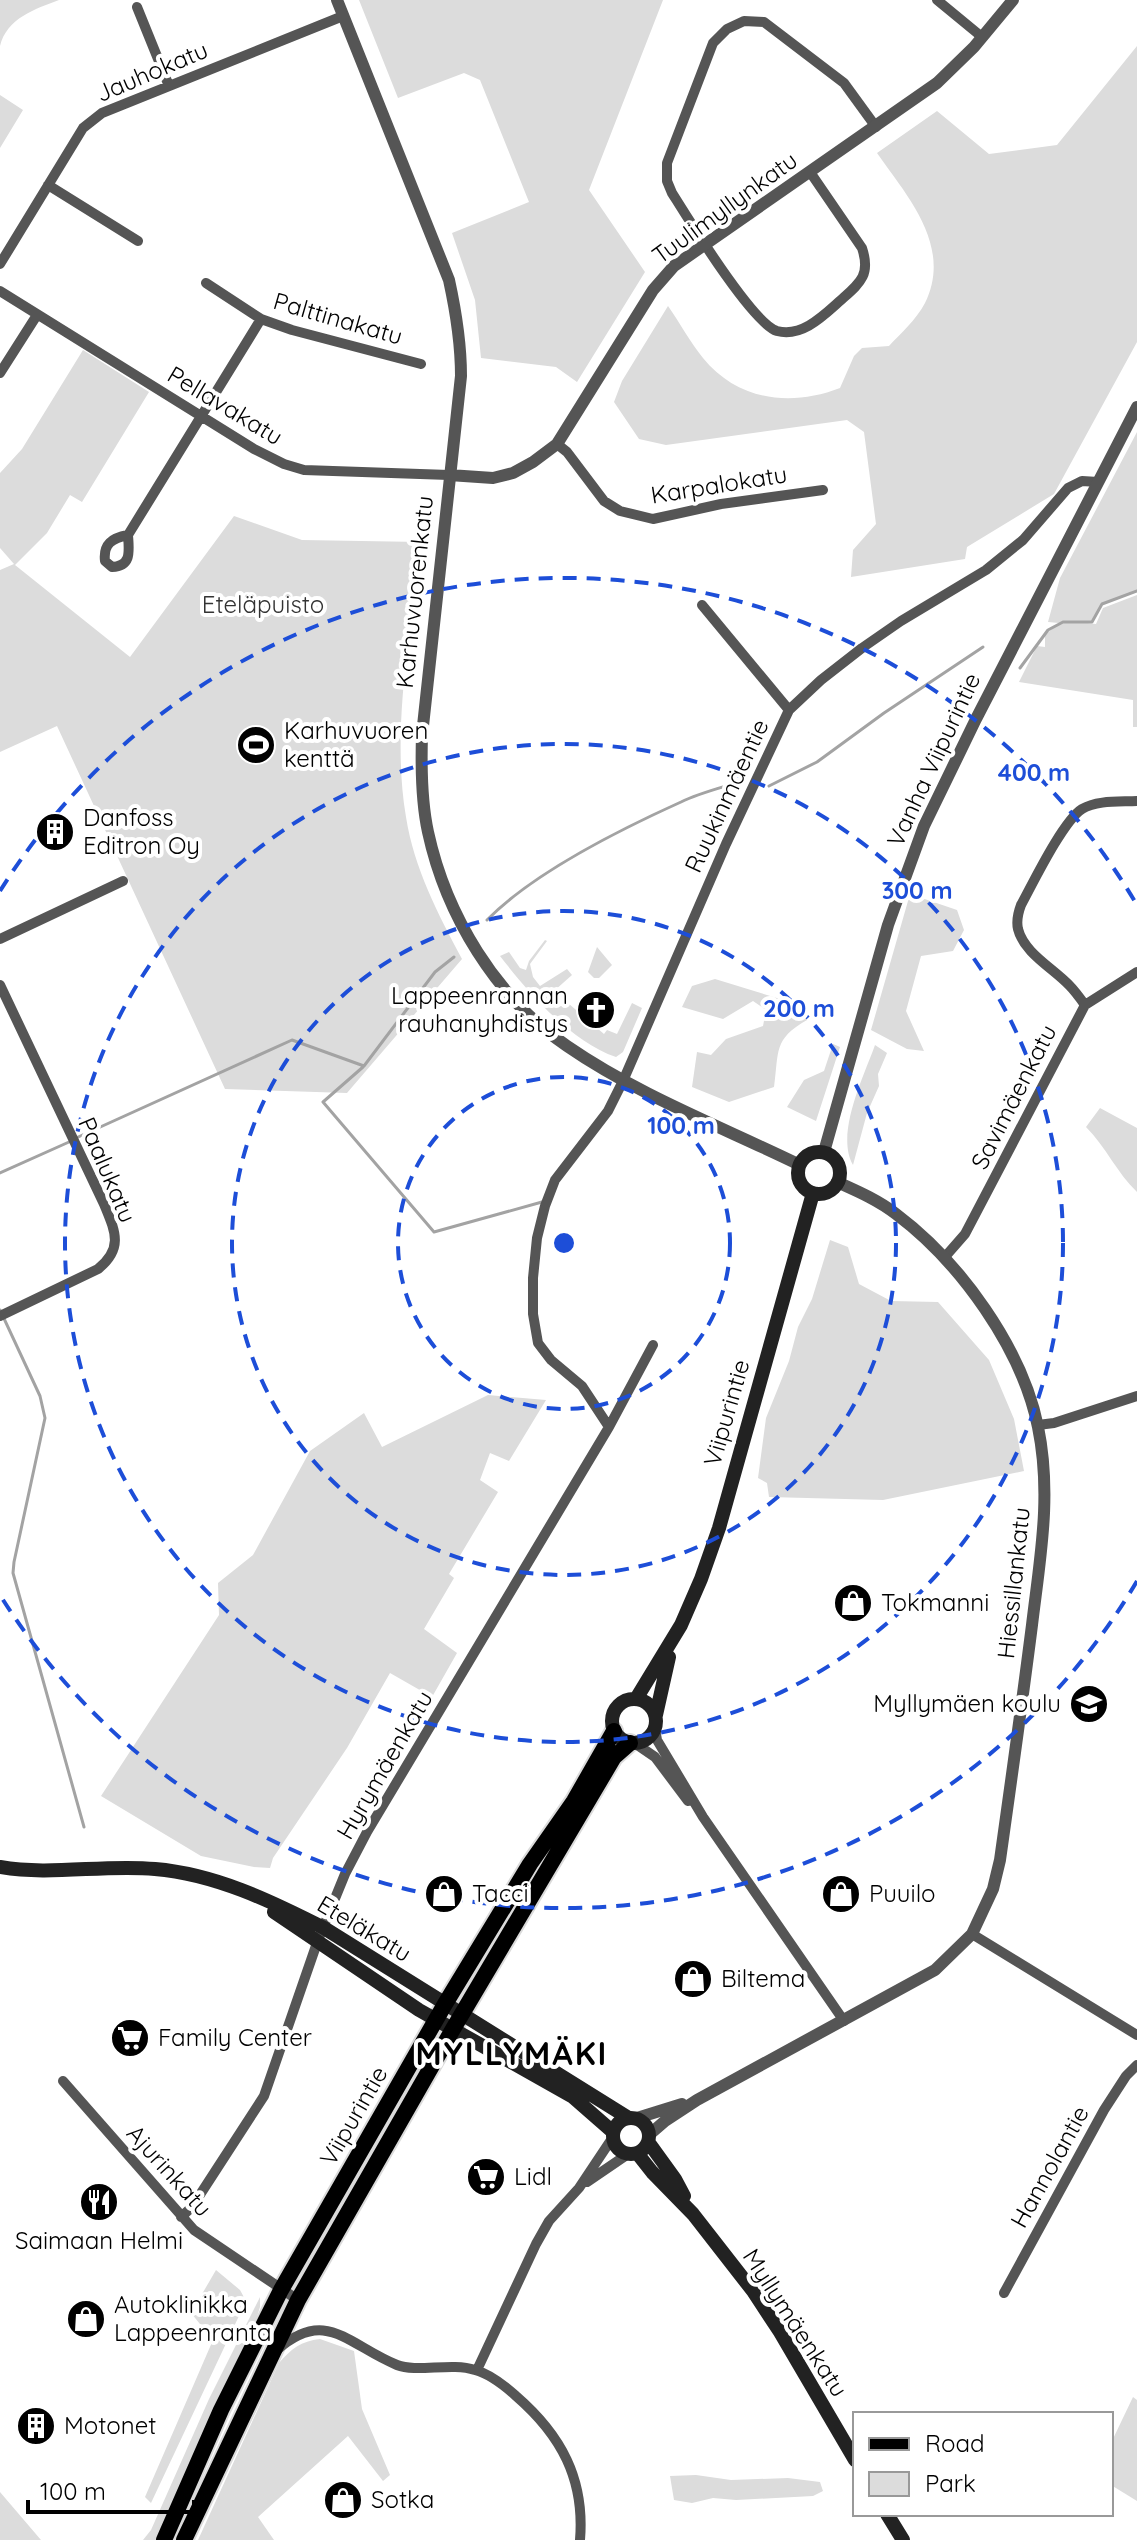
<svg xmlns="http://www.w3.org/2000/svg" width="1137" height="2540" font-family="Quicksand,sans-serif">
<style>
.green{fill:#dcdcdc}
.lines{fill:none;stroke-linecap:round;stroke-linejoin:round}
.stream{stroke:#a3a3a3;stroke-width:3}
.primary-casing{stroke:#dbdbdb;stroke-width:20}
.minor{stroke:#555;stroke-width:10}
.tertiary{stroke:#555;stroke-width:12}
.secondary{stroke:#222;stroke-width:14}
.primary{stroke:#000;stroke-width:16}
.ring{fill:none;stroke:#1d4ed8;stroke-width:4;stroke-dasharray:14 10}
.labels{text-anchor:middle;stroke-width:8;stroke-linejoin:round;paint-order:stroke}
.street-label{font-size:24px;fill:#000;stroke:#fff}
.park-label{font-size:24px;fill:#333;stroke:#fff}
.poi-label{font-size:24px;fill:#000;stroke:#fff;text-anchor:start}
.district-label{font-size:32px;font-weight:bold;letter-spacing:2px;fill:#000;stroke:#fff}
.centre{fill:#1d4ed8;stroke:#fff;stroke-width:4}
.ring-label{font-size:24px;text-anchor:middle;font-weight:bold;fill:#1d4ed8;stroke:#fff;stroke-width:8;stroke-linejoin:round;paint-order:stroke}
</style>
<rect width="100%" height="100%" fill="#fff"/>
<path class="green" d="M0 0H59C35 9 7 18 0 46Z
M359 0H663L589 190 645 272 577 382 556 367 481 358 475 300 452 233 529 202 480 80 464 73 398 98Z
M1137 46V342L1054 494 967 547 965 559 851 577 853 550 876 524 864 432 847 420 666 445 639 439 614 402 622 381 668 306C680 323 690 342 703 358 738 401 791 407 840 388L854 356 862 348 889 346C901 333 916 320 925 303 953 246 907 196 877 153L937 111 989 154 1057 145Z
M0 95 23 110 0 148Z
M83 350 149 392 82 502 70 495 47 533 15 565 130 657 234 516 302 540 421 542C411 630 391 730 406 817 414 868 438 914 462 959L347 1093 225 1089 57 726 0 752V570L14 564 0 548V473L22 449Z
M1137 432V592L1102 604 1092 622 1087 623 1096 624 1103 608 1137 595V727H1133V700L1019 682 1037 646 1045 647V635L1059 623 1048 622 1060 578Z
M910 894 957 910 964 930 953 951 921 956 906 1011 924 1051 907 1049 871 1030Z
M545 940 547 941 530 964 533 977 540 986 567 969 572 975 554 991 604 1034 607 1030 617 1034 632 1003 642 1008 623 1052 616 1057C571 1042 528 992 500 956L509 952 520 968 526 970 529 961Z
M597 947 612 965 599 978H594L588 972Z
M715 979 803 1006 807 1020C773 1039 779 1052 774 1087L729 1102 692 1087 697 1052 711 1055 726 1039 763 1026 766 1010 753 1001 723 1019 682 1007 692 986Z
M833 1044 840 1047 816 1121 787 1107 804 1080 824 1071Z
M875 1045 887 1053 878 1074 879 1086 867 1113 853 1165C835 1134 864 1076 875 1045Z
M1100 1108 1137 1128V1192C1117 1173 1106 1147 1086 1127Z
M830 1240 848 1247 859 1284 891 1301 938 1302 989 1360 1014 1419 1024 1471 883 1500 769 1497 767 1483 758 1478 766 1418 789 1361 798 1327 812 1299Z
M488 1395 546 1400 509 1461 490 1453 480 1480 498 1492 449 1574 454 1578 424 1629 457 1653 432 1697 390 1673 347 1748 273 1858 270 1868 254 1867 201 1856 101 1796 219 1615 218 1583 253 1555 310 1451 364 1413 382 1447Z
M216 2270 240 2290 246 2301 151 2503 145 2497 213 2340 191 2313Z
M260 2297V2307L255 2323 155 2540H143L151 2530 209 2399Z
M320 2339 354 2351 362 2409 390 2475 383 2481 348 2436 258 2517 274 2540H198L279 2363C291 2349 301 2341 320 2339Z
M1133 2397 1137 2400V2501L1111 2485V2443Z
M696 2475 731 2480 788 2478 820 2482 823 2491 813 2496 736 2500 713 2498 692 2503 674 2500 670 2476Z
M0 2492 41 2540H0Z"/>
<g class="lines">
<path class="stream" d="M1020 668 1048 630 1063 622H1092L1102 604 1137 591
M769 786 817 762 884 713 983 647
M487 920C534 872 619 830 681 802 699 793 720 788 739 782
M363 1067 323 1102 434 1232 542 1202
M76 1138 292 1040 364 1066 435 972 454 957
M0 1173 69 1142
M0 1310 40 1396 45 1418 14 1562 13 1573 84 1827"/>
<defs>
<path id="primary" d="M164 2540 221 2410 281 2290 445 2004 530 1864 574 1801 614 1731
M184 2540 298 2300 453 2029 614 1757 630 1743"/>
</defs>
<use href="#primary" class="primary-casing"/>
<path class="minor" d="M937 0 982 37
M137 7 169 86
M810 172 862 248C871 275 860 283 841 300 824 315 802 338 777 331 752 323 689 220 672 193L667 181V163L713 43 727 29 744 21 764 22 844 83 876 127
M48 185 138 241
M0 264 83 128 102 113 343 16
M206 283 261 319 292 330 421 364
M0 291 254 449 284 464 304 470 449 475
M0 373 37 315
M557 444 567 452 604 501 620 511 653 519 721 504 823 490
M128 535C112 538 103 544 105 561L112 567C132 566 129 551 128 535L261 319
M702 605 789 710
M0 939 123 881
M0 985 104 1204C115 1231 124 1248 98 1269L0 1316
M1085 1005C1080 998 1075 991 1069 985 1053 968 1024 953 1018 929 1016 920 1018 913 1021 905 1033 883 1063 821 1082 809 1097 800 1120 802 1137 801
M944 1258 965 1234 1085 1005 1137 972
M1038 1425 1054 1423 1137 1396
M609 1427 582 1386 551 1360 538 1343 533 1314V1278L537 1238 545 1206 555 1180 608 1111 623 1081 726 844 789 710 821 680 862 648 901 621 986 570 1023 540 1068 488 1082 481 1098 482
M655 1729 657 1740 703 1817 844 2021
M636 1744 655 1757 688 1801
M972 1934 1137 2035
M63 2081 194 2230 298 2300
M587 2182 628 2154
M181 2217 192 2207 264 2096 318 1940 345 1874 367 1832 609 1427 653 1345
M1004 2293 1104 2110 1126 2076 1137 2065
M277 2350C326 2307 348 2345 397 2365 417 2373 451 2362 475 2370 490 2374 505 2386 516 2396 561 2435 585 2479 580 2540
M477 2370 536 2244 549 2221 579 2188 613 2137"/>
<path class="tertiary" d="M337 0 449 280C456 312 461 343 461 376L422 735C421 767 421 800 428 832 446 915 496 998 567 1046 638 1095 722 1127 800 1165
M449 475 493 478 513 473 533 462 557 444 653 290 674 266 937 83 974 47 1013 0
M824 1152 888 925 924 826 976 719 1137 407
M637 2118 682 2104
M650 2134 665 2121 697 2100 935 1970 972 1934 993 1889 1000 1860C1011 1782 1022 1704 1032 1625 1040 1558 1052 1495 1038 1427 1022 1348 960 1262 896 1214 878 1200 857 1191 837 1182"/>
<path class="secondary" d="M798 1173a21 21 0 1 1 42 0a21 21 0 1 1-42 0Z
M612 1721a22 22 0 1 1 44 0a22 22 0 1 1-44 0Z
M636 1699 681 1625 701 1579 719 1528 813 1193
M656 1715 669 1657
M0 1867C51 1876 104 1864 155 1869 215 1874 271 1901 324 1928L627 2117
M274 1912 419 2010 573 2097 613 2132
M613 2136a18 18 0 1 1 36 0a18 18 0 1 1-36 0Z
M649 2143 675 2179 684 2196
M637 2153 652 2172 693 2214 753 2291 780 2332 855 2460
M887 2514 903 2540"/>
<use href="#primary" class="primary"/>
</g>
<g class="ring">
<circle cx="564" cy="1243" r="166"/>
<circle cx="564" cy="1243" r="332"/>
<circle cx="564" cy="1243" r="499"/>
<path d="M1137 1581A665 665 0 0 1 0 1595M0 891A665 665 0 0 1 1137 905"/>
</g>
<defs>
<symbol id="stadium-disc" viewBox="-11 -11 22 22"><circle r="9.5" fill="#000" stroke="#fff"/><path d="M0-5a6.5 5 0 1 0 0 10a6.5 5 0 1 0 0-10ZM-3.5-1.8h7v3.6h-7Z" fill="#fff"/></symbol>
<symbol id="building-disc" viewBox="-11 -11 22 22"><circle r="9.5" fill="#000" stroke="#fff"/><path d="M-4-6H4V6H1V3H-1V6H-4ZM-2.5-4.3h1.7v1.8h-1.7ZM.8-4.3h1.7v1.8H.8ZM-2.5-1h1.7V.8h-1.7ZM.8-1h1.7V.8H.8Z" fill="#fff"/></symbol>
<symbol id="church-disc" viewBox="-11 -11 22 22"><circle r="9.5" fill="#000" stroke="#fff"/><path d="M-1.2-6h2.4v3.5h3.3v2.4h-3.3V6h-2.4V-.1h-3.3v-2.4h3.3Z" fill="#fff"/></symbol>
<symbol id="shop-disc" viewBox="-11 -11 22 22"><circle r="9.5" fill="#000" stroke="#fff"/><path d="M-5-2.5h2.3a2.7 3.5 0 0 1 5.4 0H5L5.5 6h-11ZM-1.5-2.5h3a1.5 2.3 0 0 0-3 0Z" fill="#fff"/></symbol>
<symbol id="school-disc" viewBox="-11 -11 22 22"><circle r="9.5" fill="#000" stroke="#fff"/><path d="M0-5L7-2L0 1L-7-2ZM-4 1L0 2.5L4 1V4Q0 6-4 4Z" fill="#fff"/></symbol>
<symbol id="supermarket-disc" viewBox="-11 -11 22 22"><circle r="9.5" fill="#000" stroke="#fff"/><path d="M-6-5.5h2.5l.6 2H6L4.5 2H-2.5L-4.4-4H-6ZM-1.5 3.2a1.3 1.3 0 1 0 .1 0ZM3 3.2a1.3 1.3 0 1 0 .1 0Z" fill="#fff"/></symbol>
<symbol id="restaurant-disc" viewBox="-11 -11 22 22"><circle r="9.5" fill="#000" stroke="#fff"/><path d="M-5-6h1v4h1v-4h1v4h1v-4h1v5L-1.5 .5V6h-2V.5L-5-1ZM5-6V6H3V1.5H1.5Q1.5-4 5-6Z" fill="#fff"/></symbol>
</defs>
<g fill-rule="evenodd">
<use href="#stadium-disc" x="234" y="723" width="44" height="44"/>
<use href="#building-disc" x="33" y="810" width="44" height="44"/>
<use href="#church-disc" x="574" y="988" width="44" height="44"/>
<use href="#shop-disc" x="831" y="1581" width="44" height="44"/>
<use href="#school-disc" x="1067" y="1682" width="44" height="44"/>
<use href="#shop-disc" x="422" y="1872" width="44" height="44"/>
<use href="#shop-disc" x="819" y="1872" width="44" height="44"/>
<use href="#shop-disc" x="671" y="1957" width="44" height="44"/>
<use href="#supermarket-disc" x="108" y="2016" width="44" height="44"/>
<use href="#supermarket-disc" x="464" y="2155" width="44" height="44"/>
<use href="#restaurant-disc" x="77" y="2180" width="44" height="44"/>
<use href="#shop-disc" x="64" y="2297" width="44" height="44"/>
<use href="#building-disc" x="14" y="2404" width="44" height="44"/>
<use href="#shop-disc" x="321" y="2478" width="44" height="44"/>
</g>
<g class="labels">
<g class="street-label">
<text transform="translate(152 72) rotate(-23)" y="8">Jauhokatu</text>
<text transform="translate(725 208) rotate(-36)" y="8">Tuulimyllynkatu</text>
<text transform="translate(338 319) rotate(16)" y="8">Palttinakatu</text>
<text transform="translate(225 406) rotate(31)" y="8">Pellavakatu</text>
<text transform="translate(719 485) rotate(-9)" y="8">Karpalokatu</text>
<text transform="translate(415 592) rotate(-84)" y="8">Karhuvuorenkatu</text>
<text transform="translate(934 760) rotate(-65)" y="8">Vanha Viipurintie</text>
<text transform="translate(727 796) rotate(-65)" y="8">Ruukinmäentie</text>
<text transform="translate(1014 1097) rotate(-63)" y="8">Savimäenkatu</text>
<text transform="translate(107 1170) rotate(67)" y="8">Paalukatu</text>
<text transform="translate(727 1413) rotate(-74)" y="8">Viipurintie</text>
<text transform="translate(1014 1583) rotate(-84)" y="8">Hiessillankatu</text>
<text transform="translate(385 1765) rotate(-60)" y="8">Hyrymäenkatu</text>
<text transform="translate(364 1929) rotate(31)" y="8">Eteläkatu</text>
<text transform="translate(354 2116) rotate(-60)" y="8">Viipurintie</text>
<text transform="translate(1050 2167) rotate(-61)" y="8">Hannolantie</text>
<text transform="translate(169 2171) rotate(48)" y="8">Ajurinkatu</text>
<text transform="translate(795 2323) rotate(57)" y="8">Myllymäenkatu</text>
</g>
<g class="park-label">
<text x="263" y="613">Eteläpuisto</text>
</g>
<g class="poi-label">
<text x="284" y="739">Karhuvuoren<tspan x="284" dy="28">kenttä</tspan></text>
<text x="83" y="826">Danfoss<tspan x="83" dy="28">Editron Oy</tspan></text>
<text x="568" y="1004" text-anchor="end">Lappeenrannan<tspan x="568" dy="28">rauhanyhdistys</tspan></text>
<text x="881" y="1611">Tokmanni</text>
<text x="1061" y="1712" text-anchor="end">Myllymäen koulu</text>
<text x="472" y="1902">Tacci</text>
<text x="869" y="1902">Puuilo</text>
<text x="721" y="1987">Biltema</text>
<text x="158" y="2046">Family Center</text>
<text x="514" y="2185">Lidl</text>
<text x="99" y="2249" text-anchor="middle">Saimaan Helmi</text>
<text x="114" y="2313">Autoklinikka<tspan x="114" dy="28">Lappeenranta</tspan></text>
<text x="64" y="2434">Motonet</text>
<text x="371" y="2508">Sotka</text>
</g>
<g class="district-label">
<text x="512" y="2065">MYLLYMÄKI</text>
</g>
</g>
<circle cx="564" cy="1243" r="12" class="centre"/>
<g class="ring-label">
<text x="1034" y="781">400 m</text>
<text x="917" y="899">300 m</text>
<text x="799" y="1017">200 m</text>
<text x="681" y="1134">100 m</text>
</g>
<rect x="853" y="2412" width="260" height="104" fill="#ffffff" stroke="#999999" stroke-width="2"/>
<rect x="869" y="2438" width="40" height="12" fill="#000000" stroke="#999999" stroke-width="2"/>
<text x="925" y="2452" font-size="24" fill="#000000">Road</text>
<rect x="869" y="2472" width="40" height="24" fill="#dcdcdc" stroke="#999999" stroke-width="2"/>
<text x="925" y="2492" font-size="24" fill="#000000">Park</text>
<path d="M28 2500v12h166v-12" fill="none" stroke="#000000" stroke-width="4"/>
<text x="40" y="2500" font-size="24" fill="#000000" stroke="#ffffff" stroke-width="6" paint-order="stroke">100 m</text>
</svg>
